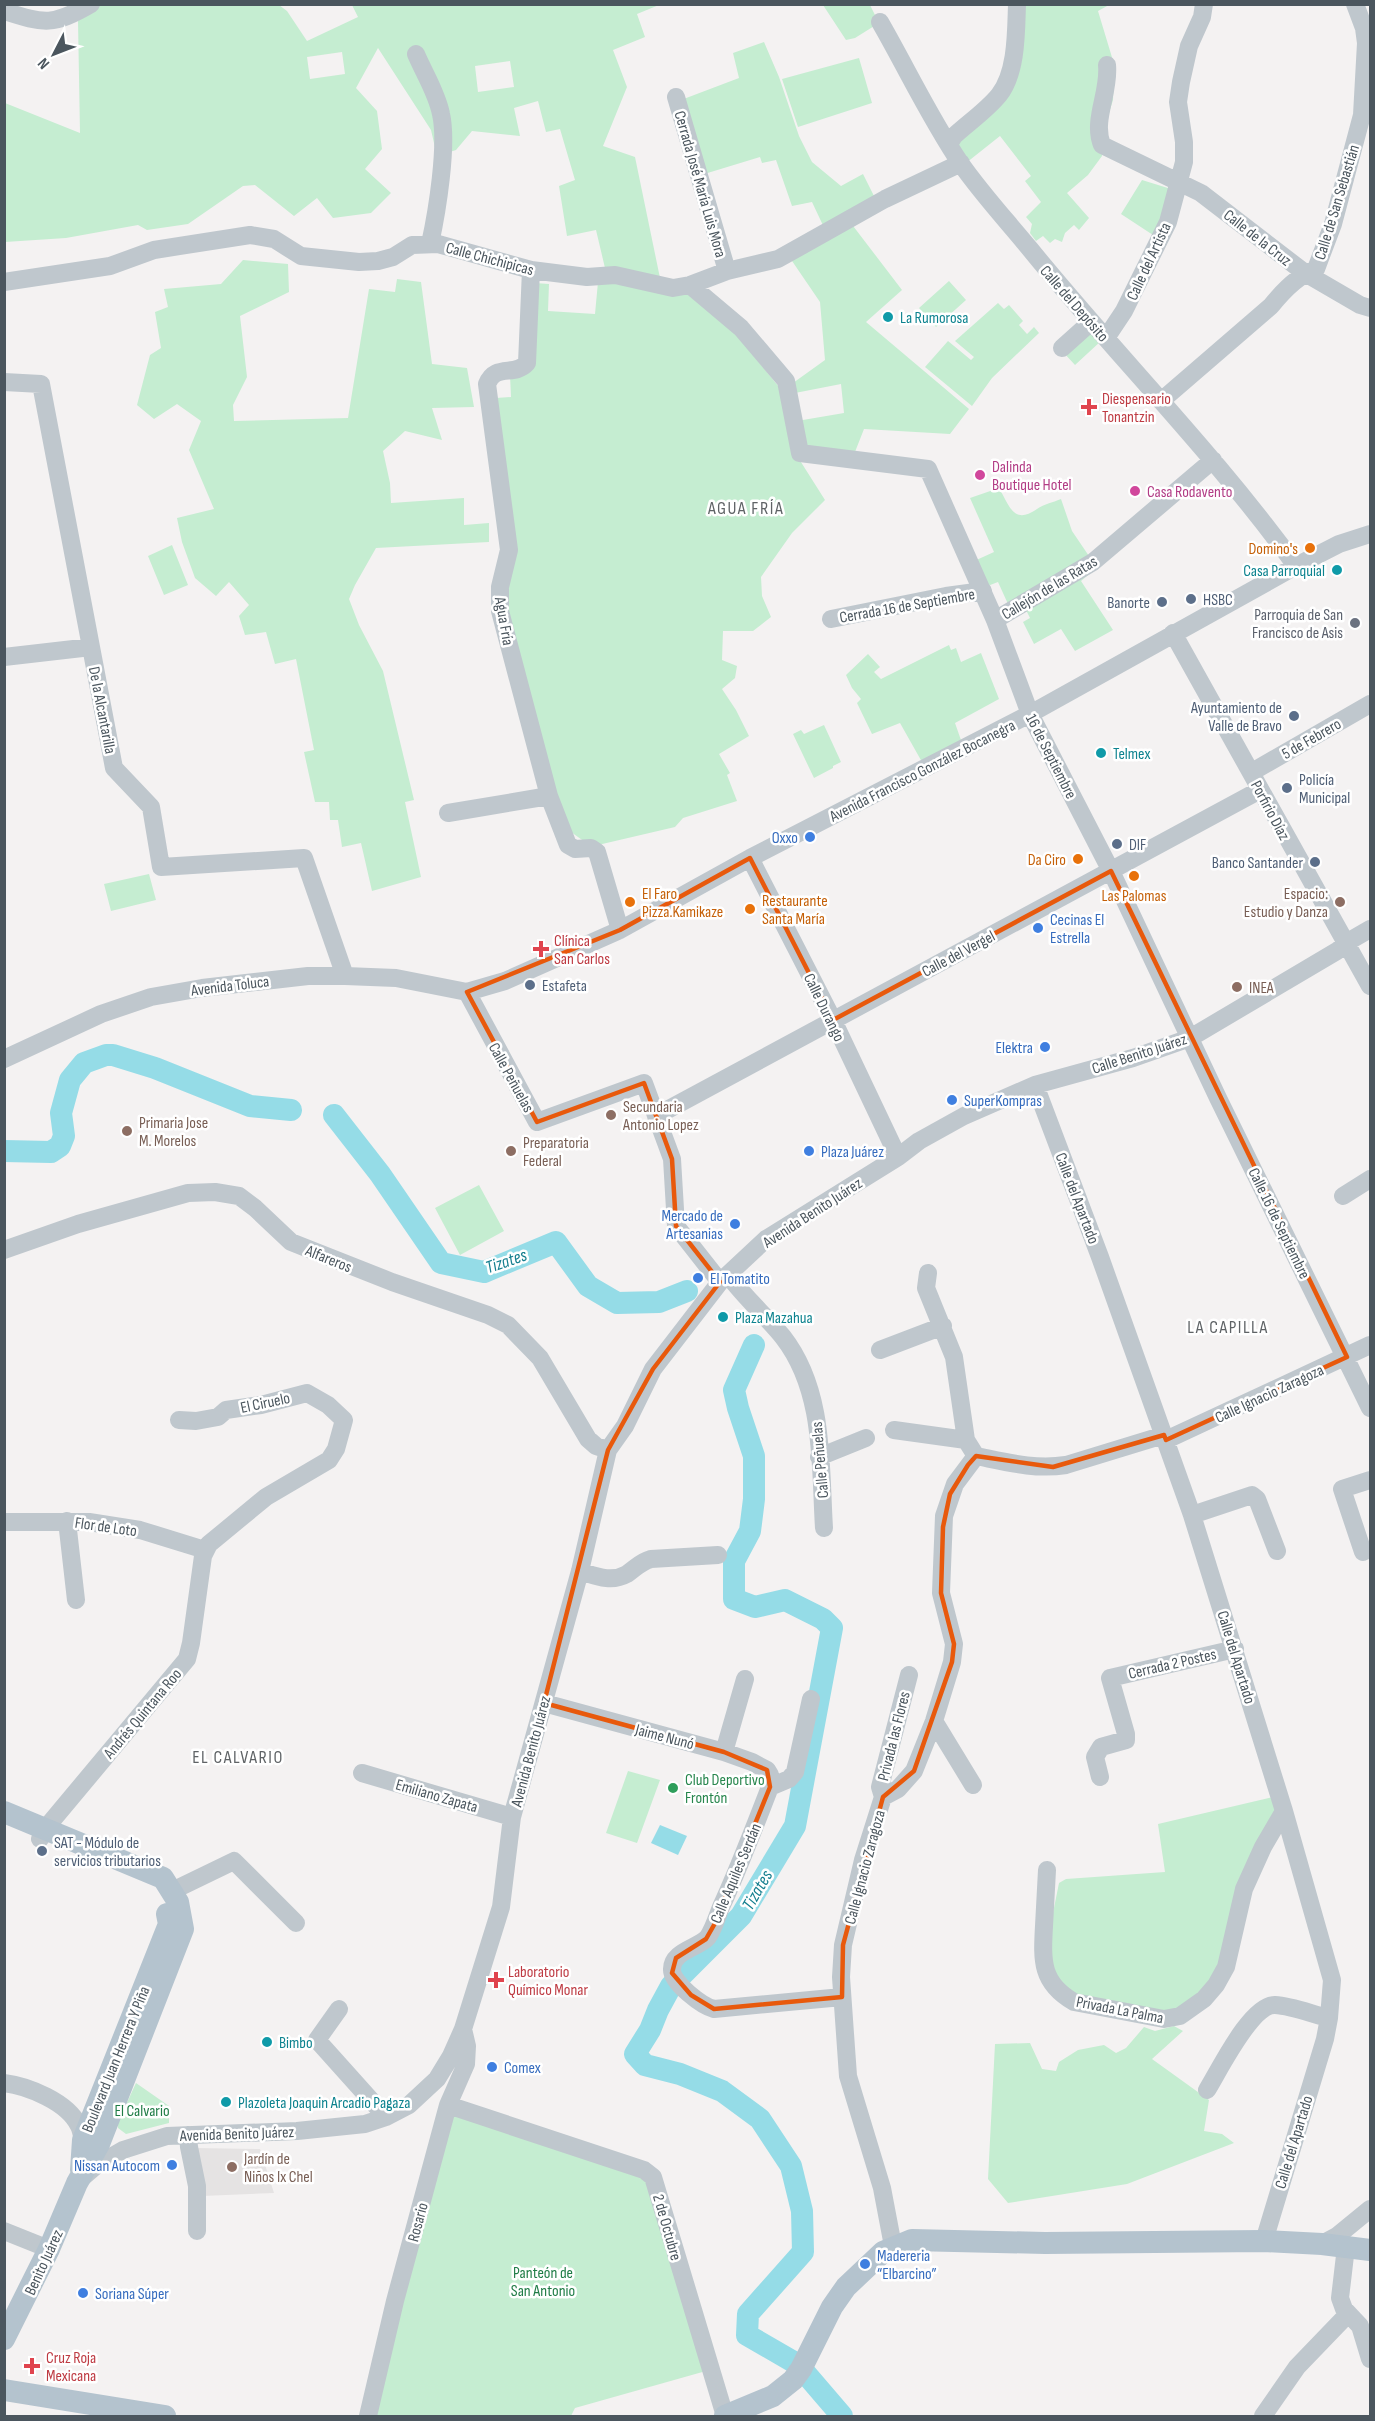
<svg xmlns="http://www.w3.org/2000/svg" width="1375" height="2421" font-family="'Sofia Sans Condensed',sans-serif">
<style>
.education{fill:#e5e3e3}
.green{fill:#c5edd1;fill-rule:evenodd}
.water{fill:#95dce7}
.lines{fill:none;stroke-linecap:round;stroke-linejoin:round}
.river{stroke:#95dce7;stroke-width:22}
.minor{stroke:#bfc7cd;stroke-width:18}
.major{stroke:#b4c3ce;stroke-width:22}
.marked{fill:none;stroke:#e8590c;stroke-width:4.5;stroke-linejoin:round}
.culture-dot{fill:#0f9aa8;stroke:#fff;stroke-width:2}
.health-dot{fill:#e0444e;stroke:#fff;stroke-width:2}
.hotel-dot{fill:#d1479c;stroke:#fff;stroke-width:2}
.food-dot{fill:#e8710a;stroke:#fff;stroke-width:2}
.service-dot{fill:#5c6f8a;stroke:#fff;stroke-width:2}
.worship-dot{fill:#6b7280;stroke:#fff;stroke-width:2}
.shop-dot{fill:#3f7fe0;stroke:#fff;stroke-width:2}
.education-dot{fill:#8d6e63;stroke:#fff;stroke-width:2}
.leisure-dot{fill:#2e9e5b;stroke:#fff;stroke-width:2}
.labels{text-anchor:middle;stroke-width:5;stroke-linejoin:round;paint-order:stroke}
.street-label{font-size:16px;fill:#4b565e;stroke:#fff}
.culture-label{font-size:16px;fill:#0d838f;stroke:#fff;text-anchor:start}
.health-label{font-size:16px;fill:#be3a42;stroke:#fff;text-anchor:start}
.hotel-label{font-size:16px;fill:#b23c85;stroke:#fff;text-anchor:start}
.food-label{font-size:16px;fill:#c56008;stroke:#fff;text-anchor:end}
.service-label{font-size:16px;fill:#4e5e75;stroke:#fff;text-anchor:start}
.worship-label{font-size:16px;fill:#5b616d;stroke:#fff;text-anchor:end}
.shop-label{font-size:16px;fill:#366cbe;stroke:#fff;text-anchor:start}
.education-label{font-size:16px;fill:#785e54;stroke:#fff;text-anchor:start}
.leisure-label{font-size:16px;fill:#27864d;stroke:#fff;text-anchor:start}
.park-label{font-size:16px;fill:#1f7c46;stroke:#fff}
.neighbourhood-label{font-size:18px;letter-spacing:1.5px;fill:#5f6366;stroke:#fff}
.water-label{font-size:18px;font-style:italic;fill:#167f8f;stroke:#fff}
</style>
<rect width="100%" height="100%" fill="#f4f2f2"/>
<path class="education" d="M194 2148 260 2149 274 2193 202 2196Z"/>
<path class="green" d="M138 4 279 5 287 11 307 41 358 17 352 5H659L637 14 645 37 613 50 627 87 603 146 635 157 660 278 605 268 596 230 567 236 559 186 575 180 560 129 546 132 538 101 514 108 520 136 472 131 456 150 437 156 431 130 378 48 356 88 377 111 382 149 365 169 391 193 371 213 333 218 317 198 294 216 255 185 243 186 188 224 147 230 138 225 66 238 5 242V103L80 133 78 21 100 5ZM342 52 345 74 310 79 307 57ZM510 61 514 87 478 92 475 66Z
M823 5H870L879 23 855 38 846 40Z
M1021 5H1109L1098 11 1114 64 1113 100 1101 139 1102 156 1088 175 1067 193 1089 218 1079 230 1074 225 1065 233 1062 242 1055 239 1050 243 1043 236 1036 241 1030 233 1032 224 1026 217 1041 202 1025 181 1031 176 1000 136 966 163 956 143 1003 99Z
M764 42 779 77 799 136 812 162 841 186 863 174 875 198 847 218 902 290 866 322 969 409 950 434 864 429 853 457 804 451 797 421 844 413 841 384 795 393 793 383 825 360 820 302 790 258 828 236 812 202 792 206 776 160 762 163 760 157 701 175 681 100 739 78 733 53Z
M859 58 872 103 798 127 782 79Z
M1142 180 1171 189 1169 199 1153 235 1121 214Z
M243 260 288 264 289 292 240 316 247 377 233 405 234 421 348 418 369 289 395 292 397 279 421 282 432 364 467 368 474 407 432 408 442 440 405 431 383 451 390 483 391 503 464 498V525L489 523V542L376 548 355 585 349 599 359 625 383 671 414 800 405 802 421 877 372 891 361 843 342 847 338 820H330L329 802H315L304 752 314 750 296 659 275 664 266 632 245 635 239 616 249 605 229 582 216 596 195 578 182 542 177 518 214 509 189 450 201 421 177 404 154 419 137 405 150 355 161 348 155 312 168 307 164 289 221 284Z
M949 281 966 300 936 327 919 308Z
M598 282 685 292 736 334 783 392 799 459 825 500 792 533 761 577 762 596 771 617 753 631H723L722 660 737 666 735 678 722 689 736 710 749 736 719 754 730 773 727 775 737 801 683 818 675 827 598 845 585 842 571 832 555 794 507 610 496 398 511 397 510 375H518L535 283 549 284 548 311 595 314Z
M998 303 1004 309 1009 305 1023 321 1019 325 1027 334 1034 327 1039 333 992 378 972 406 925 367 948 341 971 360 974 357 955 341Z
M1090 328 1101 341 1075 365 1063 352Z
M999 488C1010 507 1014 525 1037 509 1044 504 1054 502 1061 499L1072 531 1091 559 1008 604 998 582 985 587 972 562 994 552 970 498Z
M172 545 188 585 164 595 148 556Z
M1093 571 1081 581 1113 630 1075 651 1061 629 1034 644 1023 622 1030 618 1022 602Z
M949 645 951 650 956 648 961 662 981 653 999 699 955 723 962 743 922 762 900 723 872 734 857 703 861 699 852 688 846 675 868 654 880 667 874 672 881 679Z
M824 725 841 762 833 766V768L814 778 793 734 801 730 804 734Z
M149 874 156 900 111 911 104 884Z
M479 1185 504 1231 460 1255 435 1208Z
M628 1771 660 1780 637 1843 606 1833Z
M1273 1797 1276 1816 1223 1963 1199 1994 1178 2012 1076 1999 1056 1980 1047 1943 1059 1883 1066 1879 1165 1872 1158 1824Z
M1174 2026 1183 2031 1152 2059 1209 2100 1204 2131 1222 2134 1234 2143 1127 2184 1008 2203 988 2179 995 2044 1030 2043 1042 2069 1056 2071 1059 2062 1078 2050 1104 2045 1116 2053 1126 2048 1144 2027 1155 2031Z
M136 2083 169 2106V2123L126 2134 118 2128V2122Z
M451 2110 648 2178 706 2371 575 2408 571 2416H374Z"/>
<path class="water" d="M660 1825 687 1836 678 1855 651 1843Z"/>
<g class="lines">
<path class="river" d="M334 1115 380 1174 441 1263 484 1272 556 1242 588 1286 617 1303 659 1302 687 1291
M4 1151 51 1152 60 1146 64 1136 61 1113 70 1080 84 1063 106 1055H113L155 1068 250 1106 291 1110
M754 1345 734 1390 738 1408 754 1456V1499L750 1531 734 1561V1599L755 1607 785 1600 823 1619 832 1628 795 1826 741 1916 671 1986 658 2010 650 2030 635 2054 645 2065 680 2074 722 2091 760 2119 791 2166 802 2211 803 2252 748 2314 747 2335 792 2361
M806 2374 842 2416"/>
<path class="minor" d="M4 11C45 24 53 26 91 4
M880 22C907 69 931 120 961 164 982 194 1007 221 1030 249 1117 356 1215 454 1296 566
M416 54C424 73 437 93 441 114 448 145 437 212 430 244
M1107 65C1110 92 1092 120 1102 145L1201 193 1305 273 1360 305 1370 308
M676 97 727 271
M949 144 954 136C968 123 987 110 999 95 1017 72 1016 32 1017 4
M531 270 527 363C515 377 495 363 487 384L509 550 500 587V611L549 796 568 845 575 849 591 848 597 852 620 930
M4 282 110 266 154 250 250 235 274 239 301 256 359 262 378 261 393 257 412 245 438 244 531 270 587 277 615 275 673 288 690 285 727 271 778 259 885 199 961 163
M690 285 741 328 786 381 800 453 928 469 995 620 1030 714 1111 871 1218 1098 1370 1408
M1106 338 1124 311 1168 222 1184 162V142L1178 102 1181 82 1189 46 1202 17 1204 4
M1062 348 1091 322
M4 382 41 384 114 768 151 807 161 867 304 858 345 976
M1161 401 1271 306C1283 291 1298 275 1316 269L1333 224 1362 115 1366 43 1364 28 1355 4
M831 619 946 596 983 591
M995 620 1093 562 1213 460
M1173 633 1370 986
M4 657 91 647
M1252 772 1370 704
M448 813 549 796
M750 858 833 1020 898 1157
M467 992 537 1122 644 1083 672 1159 676 1226 720 1282
M4 1059 101 1014 151 997 202 988 308 976H345L396 978 467 992 505 981 620 930 750 858 1030 714 1296 566 1339 544 1370 534
M1035 1085 1100 1257 1192 1515 1284 1811 1332 1980 1329 2018 1325 2039 1264 2241
M656 1116 1260 790
M1343 1196 1370 1179
M4 1250 78 1224 188 1193 215 1192 239 1196 255 1208 291 1242 392 1282 488 1315 508 1325 540 1358 588 1439 596 1446 608 1450
M928 1273 926 1288 954 1357 966 1440 976 1456
M728 1275C745 1298 766 1316 783 1337 825 1391 820 1465 824 1528
M880 1350 943 1326
M894 1430 966 1440
M1166 1440 1370 1345
M976 1456C1006 1462 1035 1470 1066 1465L1164 1435
M819 1457 866 1438
M1192 1515 1252 1495 1257 1499 1277 1551
M67 1521 76 1600
M4 1522H89L140 1530 205 1550
M1363 1552 1342 1489 1370 1480
M580 1571C596 1576 611 1583 627 1574 636 1568 640 1562 651 1559L718 1555
M544 1703 724 1752 752 1762 767 1770 770 1775V1787C754 1828 739 1868 721 1907 717 1917 714 1928 708 1937 699 1948 671 1951 672 1970 672 1983 702 2006 714 2009L842 1997
M934 1721 973 1785
M724 1752 745 1679
M362 1773 512 1817
M1100 1777 1095 1757 1101 1747 1126 1740V1734L1110 1678 1235 1649
M770 1787 789 1779 795 1772 811 1699
M883 1797 880 1787 909 1675
M40 1839 45 1829 187 1659 191 1643 203 1556 209 1544 266 1497 329 1460 336 1449 344 1420 328 1405 307 1393 261 1405 226 1410 218 1417 196 1421 179 1420
M1047 1870C1046 1889 1045 1908 1044 1926 1042 1961 1041 1983 1074 2002L1164 2019 1180 2016 1204 1999 1216 1985 1226 1967 1244 1889 1263 1847 1284 1811
M172 1891 234 1861 296 1923
M339 2009 317 2040 386 2117
M4 2083C28 2086 68 2102 79 2126 81 2130 82 2136 83 2140
M1207 2090C1219 2071 1251 2004 1275 2005 1292 2006 1312 2014 1329 2018
M448 2105 644 2170 653 2177 725 2416
M188 2135 189 2147 197 2186V2231
M83 2177 97 2165 123 2150 167 2136 297 2131 365 2124 386 2117 409 2105 437 2079 451 2056 463 2029 501 1907 512 1817 580 1571 608 1450 625 1426 653 1369 720 1282 766 1239 898 1157 919 1141 964 1116 1035 1085 1133 1058 1190 1038 1337 951 1351 940 1370 929
M4 2231 49 2249
M1322 2244 1337 2236 1370 2209
M893 2246 882 2188 848 2076 841 1977 843 1945 863 1860 883 1797 898 1789 914 1771 934 1721 952 1662 954 1644 941 1593 944 1516 955 1484 976 1456
M1346 2247 1340 2298 1344 2309 1360 2326 1370 2359
M368 2416 395 2301 448 2105 466 2064 467 2046 463 2029
M1263 2416 1297 2367 1348 2314"/>
<path class="major" d="M4 1812 163 1878 178 1902 183 1929 99 2144 77 2183 49 2249 4 2339
M81 2170 83 2140 169 1924 167 1914
M4 2390 165 2416
M725 2416 773 2396 793 2380 801 2369 832 2307 846 2287 883 2252 912 2240 1045 2243 1264 2241 1322 2244 1370 2250"/>
</g>
<path class="marked" d="M750 858 833 1020 1111 871 1347 1357 1166 1440 1164 1435 1053 1467 976 1456 968 1465 950 1494 943 1527 941 1593 954 1644 952 1662 914 1771 883 1797 843 1945 842 1997 714 2009 691 1995 672 1973 676 1958 706 1939 714 1925 770 1787 767 1770 724 1752 544 1703 608 1450 653 1369 720 1282 676 1226 672 1159 644 1083 537 1122 467 992 620 930Z"/>
<g class="culture-dot">
<circle cx="888" cy="317" r="6"/>
<circle cx="1337" cy="570" r="6"/>
<circle cx="1101" cy="753" r="6"/>
<circle cx="723" cy="1317" r="6"/>
<circle cx="267" cy="2042" r="6"/>
<circle cx="226" cy="2102" r="6"/>
</g>
<g class="health-dot">
<path d="M1086 398h6v6h6v6h-6v6h-6v-6h-6v-6h6z"/>
<path d="M538 940h6v6h6v6h-6v6h-6v-6h-6v-6h6z"/>
<path d="M493 1971h6v6h6v6h-6v6h-6v-6h-6v-6h6z"/>
<path d="M29 2357h6v6h6v6h-6v6h-6v-6h-6v-6h6z"/>
</g>
<g class="hotel-dot">
<circle cx="980" cy="475" r="6"/>
<circle cx="1135" cy="491" r="6"/>
</g>
<g class="food-dot">
<circle cx="1310" cy="548" r="6"/>
<circle cx="1078" cy="859" r="6"/>
<circle cx="1134" cy="876" r="6"/>
<circle cx="630" cy="902" r="6"/>
<circle cx="750" cy="909" r="6"/>
</g>
<g class="service-dot">
<circle cx="1191" cy="599" r="6"/>
<circle cx="1162" cy="602" r="6"/>
<circle cx="1294" cy="716" r="6"/>
<circle cx="1287" cy="788" r="6"/>
<circle cx="1117" cy="844" r="6"/>
<circle cx="1315" cy="862" r="6"/>
<circle cx="530" cy="985" r="6"/>
<circle cx="42" cy="1851" r="6"/>
</g>
<circle class="worship-dot" cx="1355" cy="623" r="6"/>
<g class="shop-dot">
<circle cx="810" cy="837" r="6"/>
<circle cx="1038" cy="928" r="6"/>
<circle cx="1045" cy="1047" r="6"/>
<circle cx="952" cy="1100" r="6"/>
<circle cx="809" cy="1151" r="6"/>
<circle cx="735" cy="1224" r="6"/>
<circle cx="698" cy="1278" r="6"/>
<circle cx="492" cy="2067" r="6"/>
<circle cx="172" cy="2165" r="6"/>
<circle cx="865" cy="2264" r="6"/>
<circle cx="83" cy="2293" r="6"/>
</g>
<g class="education-dot">
<circle cx="1340" cy="902" r="6"/>
<circle cx="1237" cy="987" r="6"/>
<circle cx="611" cy="1115" r="6"/>
<circle cx="127" cy="1131" r="6"/>
<circle cx="511" cy="1151" r="6"/>
<circle cx="232" cy="2167" r="6"/>
</g>
<circle class="leisure-dot" cx="673" cy="1788" r="6"/>
<g class="labels">
<g class="street-label">
<text transform="translate(701 184) rotate(74)" y="6">Cerrada José María Luis Mora</text>
<text transform="translate(1336 202) rotate(-73)" y="6">Calle de San Sebastián</text>
<text transform="translate(1258 237) rotate(38)" y="6">Calle de la Cruz</text>
<text transform="translate(490 258) rotate(15)" y="6">Calle Chichipicas</text>
<text transform="translate(1148 261) rotate(-65)" y="6">Calle del Artista</text>
<text transform="translate(1075 303) rotate(49)" y="6">Calle del Depósito</text>
<text transform="translate(1049 587) rotate(-31)" y="6">Callejón de las Ratas</text>
<text transform="translate(907 605) rotate(-10)" y="6">Cerrada 16 de Septiembre</text>
<text transform="translate(505 621) rotate(80)" y="6">Agua Fría</text>
<text transform="translate(103 710) rotate(79)" y="6">De la Alcantarilla</text>
<text transform="translate(1311 738) rotate(-30)" y="6">5 de Febrero</text>
<text transform="translate(1052 756) rotate(63)" y="6">16 de Septiembre</text>
<text transform="translate(922 770) rotate(-27)" y="6">Avenida Francisco González Bocanegra</text>
<text transform="translate(1271 810) rotate(62)" y="6">Porfirio Díaz</text>
<text transform="translate(958 953) rotate(-28)" y="6">Calle del Vergel</text>
<text transform="translate(230 985) rotate(-7)" y="6">Avenida Toluca</text>
<text transform="translate(825 1007) rotate(64)" y="6">Calle Durango</text>
<text transform="translate(1139 1053) rotate(-18)" y="6">Calle Benito Juárez</text>
<text transform="translate(512 1077) rotate(61)" y="6">Calle Peñuelas</text>
<text transform="translate(1078 1198) rotate(69)" y="6">Calle del Apartado</text>
<text transform="translate(812 1212) rotate(-33)" y="6">Avenida Benito Juárez</text>
<text transform="translate(1280 1223) rotate(64)" y="6">Calle 16 de Septiembre</text>
<text transform="translate(329 1258) rotate(22)" y="6">Alfareros</text>
<text transform="translate(1269 1393) rotate(-25)" y="6">Calle Ignacio Zaragoza</text>
<text transform="translate(265 1402) rotate(-12)" y="6">El Ciruelo</text>
<text transform="translate(819 1460) rotate(-95)" y="6">Calle Peñuelas</text>
<text transform="translate(106 1526) rotate(8)" y="6">Flor de Loto</text>
<text transform="translate(1237 1657) rotate(73)" y="6">Calle del Apartado</text>
<text transform="translate(1172 1663) rotate(-13)" y="6">Cerrada 2 Postes</text>
<text transform="translate(142 1713) rotate(-50)" y="6">Andrés Quintana Roo</text>
<text transform="translate(665 1736) rotate(15)" y="6">Jaime Nunó</text>
<text transform="translate(893 1736) rotate(-76)" y="6">Privada las Flores</text>
<text transform="translate(530 1751) rotate(-75)" y="6">Avenida Benito Juárez</text>
<text transform="translate(437 1795) rotate(16)" y="6">Emiliano Zapata</text>
<text transform="translate(864 1867) rotate(-75)" y="6">Calle Ignacio Zaragoza</text>
<text transform="translate(735 1873) rotate(-67)" y="6">Calle Aquiles Serdán</text>
<text transform="translate(1120 2009) rotate(11)" y="6">Privada La Palma</text>
<text transform="translate(115 2059) rotate(-68)" y="6">Boulevard Juan Herrera Y Piña</text>
<text transform="translate(237 2133) rotate(-2)" y="6">Avenida Benito Juárez</text>
<text transform="translate(1293 2142) rotate(-73)" y="6">Calle del Apartado</text>
<text transform="translate(417 2222) rotate(-75)" y="6">Rosario</text>
<text transform="translate(668 2227) rotate(74)" y="6">2 de Octubre</text>
<text transform="translate(43 2262) rotate(-65)" y="6">Benito Juárez</text>
</g>
<g class="culture-label">
<text x="900" y="323">La Rumorosa</text>
<text x="1325" y="576" text-anchor="end">Casa Parroquial</text>
<text x="1113" y="759">Telmex</text>
<text x="735" y="1323">Plaza Mazahua</text>
<text x="279" y="2048">Bimbo</text>
<text x="238" y="2108">Plazoleta Joaquin Arcadio Pagaza</text>
</g>
<g class="health-label">
<text x="1102" y="404">Diespensario<tspan x="1102" dy="18">Tonantzin</tspan></text>
<text x="554" y="946">Clínica<tspan x="554" dy="18">San Carlos</tspan></text>
<text x="508" y="1977">Laboratorio<tspan x="508" dy="18">Químico Monar</tspan></text>
<text x="46" y="2363">Cruz Roja<tspan x="46" dy="18">Mexicana</tspan></text>
</g>
<g class="hotel-label">
<text x="992" y="472">Dalinda<tspan x="992" dy="18">Boutique Hotel</tspan></text>
<text x="1147" y="497">Casa Rodavento</text>
</g>
<g class="food-label">
<text x="1298" y="554">Domino's</text>
<text x="1066" y="865">Da Ciro</text>
<text x="642" y="899" text-anchor="start">El Faro<tspan x="642" dy="18">Pizza.Kamikaze</tspan></text>
<text x="1134" y="901" text-anchor="middle">Las Palomas</text>
<text x="762" y="906" text-anchor="start">Restaurante<tspan x="762" dy="18">Santa María</tspan></text>
</g>
<g class="service-label">
<text x="1203" y="605">HSBC</text>
<text x="1150" y="608" text-anchor="end">Banorte</text>
<text x="1282" y="713" text-anchor="end">Ayuntamiento de<tspan x="1282" dy="18">Valle de Bravo</tspan></text>
<text x="1299" y="785">Policía<tspan x="1299" dy="18">Municipal</tspan></text>
<text x="1129" y="850">DIF</text>
<text x="1303" y="868" text-anchor="end">Banco Santander</text>
<text x="542" y="991">Estafeta</text>
<text x="54" y="1848">SAT - Módulo de<tspan x="54" dy="18">servicios tributarios</tspan></text>
</g>
<g class="worship-label">
<text x="1343" y="620">Parroquia de San<tspan x="1343" dy="18">Francisco de Asis</tspan></text>
</g>
<g class="shop-label">
<text x="798" y="843" text-anchor="end">Oxxo</text>
<text x="1050" y="925">Cecinas El<tspan x="1050" dy="18">Estrella</tspan></text>
<text x="1033" y="1053" text-anchor="end">Elektra</text>
<text x="964" y="1106">SuperKompras</text>
<text x="821" y="1157">Plaza Juárez</text>
<text x="723" y="1221" text-anchor="end">Mercado de<tspan x="723" dy="18">Artesanias</tspan></text>
<text x="710" y="1284">El Tomatito</text>
<text x="504" y="2073">Comex</text>
<text x="160" y="2171" text-anchor="end">Nissan Autocom</text>
<text x="877" y="2261">Madereria<tspan x="877" dy="18">“Elbarcino”</tspan></text>
<text x="95" y="2299">Soriana Súper</text>
</g>
<g class="education-label">
<text x="1328" y="899" text-anchor="end">Espacio:<tspan x="1328" dy="18">Estudio y Danza</tspan></text>
<text x="1249" y="993">INEA</text>
<text x="623" y="1112">Secundaria<tspan x="623" dy="18">Antonio Lopez</tspan></text>
<text x="139" y="1128">Primaria Jose<tspan x="139" dy="18">M. Morelos</tspan></text>
<text x="523" y="1148">Preparatoria<tspan x="523" dy="18">Federal</tspan></text>
<text x="244" y="2164">Jardín de<tspan x="244" dy="18">Niños Ix Chel</tspan></text>
</g>
<g class="leisure-label">
<text x="685" y="1785">Club Deportivo<tspan x="685" dy="18">Frontón</tspan></text>
</g>
<g class="park-label">
<text x="142" y="2116">El Calvario</text>
<text x="543" y="2278">Panteón de<tspan x="543" dy="18">San Antonio</tspan></text>
</g>
<g class="neighbourhood-label">
<text x="746" y="514">AGUA FRÍA</text>
<text x="1228" y="1333">LA CAPILLA</text>
<text x="238" y="1763">EL CALVARIO</text>
</g>
<g class="water-label">
<text transform="translate(506 1261) rotate(-19)" y="6">Tizates</text>
<text transform="translate(757 1890) rotate(-60)" y="6">Tizates</text>
</g>
</g>
<rect width="1375" height="2421" fill="none" stroke="#4b565e" stroke-width="12"/>
<g transform="translate(54 54) rotate(228)" stroke="#ffffff" stroke-width="4.5" paint-order="stroke">
<path d="M0-4.5L10 22L0 15L-10 22Z" fill="#4b565e"/>
<text y="-9" font-size="16" font-weight="bold" text-anchor="middle" fill="#4b565e">N</text>
</g>
</svg>
